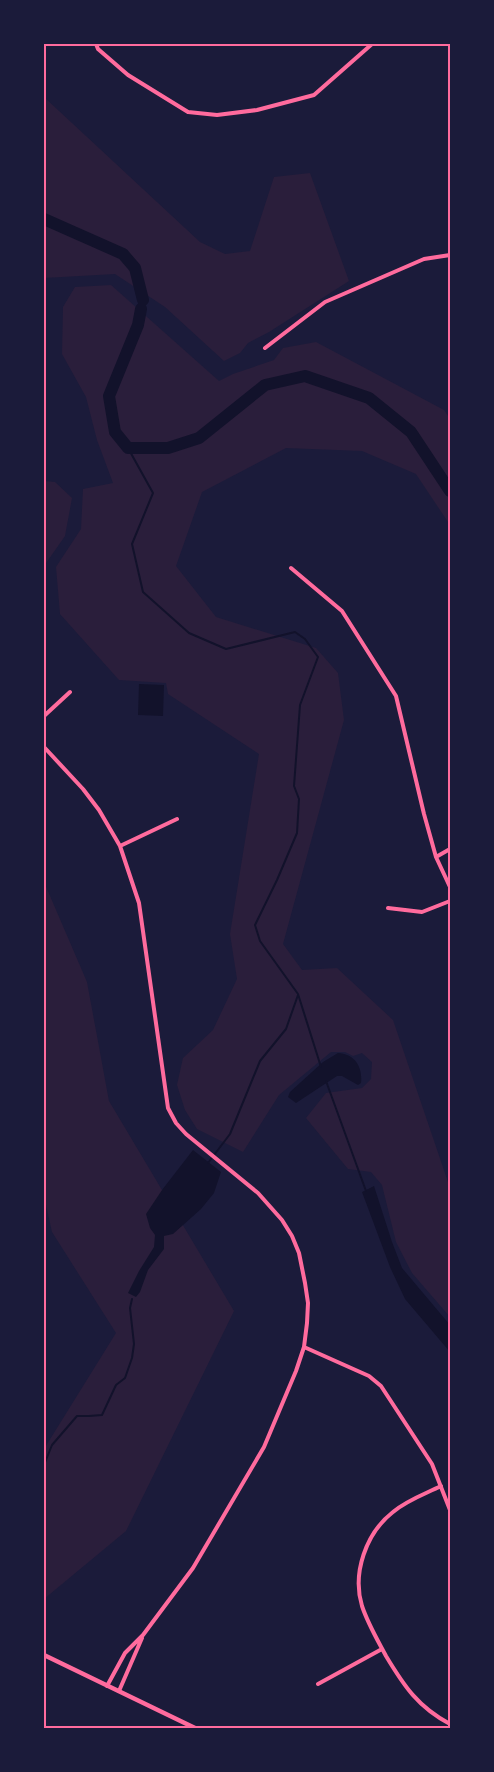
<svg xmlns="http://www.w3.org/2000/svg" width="494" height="1772" font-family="Quicksand,sans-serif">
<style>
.green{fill:#2a1e3b}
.water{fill:#12122b}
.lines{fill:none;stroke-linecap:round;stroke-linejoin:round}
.stream{stroke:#12122b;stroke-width:2}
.river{stroke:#12122b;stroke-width:12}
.minor{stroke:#ff6b9d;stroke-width:4}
.tertiary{stroke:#ff6b9d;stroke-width:4.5}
.neatline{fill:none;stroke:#ff6b9d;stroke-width:2}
</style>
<rect width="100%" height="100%" fill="#1b1b3a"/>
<path class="green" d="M44 97 200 242 225 254 250 251 274 177 310 173 349 281 269 332 248 343 240 353 224 361 165 307 115 274 44 278Z
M111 285 219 381 233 374 274 360 283 348 316 342 444 410 450 419V525L416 474 362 451 286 448 202 492 176 566 216 617 316 648 338 673 344 720 283 944 302 970 337 968 393 1020 450 1188V1317L412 1273 396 1242 382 1185 371 1172 348 1169 306 1118 326 1093 362 1088 371 1079 372 1062 362 1053 353 1056 345 1052H331L279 1095 243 1152 197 1129 185 1110 177 1085 183 1058 213 1030 237 979 230 934 259 754 168 694 166 683 119 680 60 614 56 567 81 529 83 489 113 483 97 440 86 397 62 354 63 307 75 287Z
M44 481 55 482 72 498 65 536 44 566V570Z
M44 882 87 982 109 1101 234 1311 126 1531 44 1599V1449L116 1333 52 1232 44 1196Z"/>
<path class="water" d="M139 684 164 685 163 716 138 715Z
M338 1053C354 1054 363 1066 361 1083L358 1085 342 1076H337L296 1103 288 1097 290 1092 323 1062Z
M193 1150 221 1172 214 1193 201 1209 173 1234 164 1236V1249L148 1270 140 1292 136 1297 128 1293 139 1271 154 1247 155 1235 150 1228 146 1214 162 1190Z
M374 1186 392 1242 402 1268 450 1325V1352L405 1299 390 1267 362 1192Z"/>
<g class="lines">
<path class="stream" d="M128 448 153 493 132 544 143 592 189 633 226 649 295 632 305 639 318 657 300 705 294 786 299 799 297 833 277 880 255 925 260 941 298 994 321 1067
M326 1081 366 1191
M208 1163 230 1134 260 1061 286 1029 298 995
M44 1465 52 1445 77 1416H89L102 1415 116 1385 125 1378 132 1358 134 1344 130 1308 132 1299"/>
<path class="river" d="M44 219 123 254 135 268 143 300
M141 309 138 325 109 396 115 432 128 448H168L199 438 265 385 305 376 369 398 411 432 450 491"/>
<path class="minor" d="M96 44 98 49 128 75 188 112 217 115 257 110 314 95 372 44
M265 348 325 302 424 259 450 255
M291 568 342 611 396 696 424 814 436 857 450 887
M44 716 70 692
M44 747 83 789 99 810 120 846 139 903 168 1108 176 1123 186 1134 258 1193 282 1220 292 1236 299 1253 305 1283 308 1303 307 1323 304 1347 296 1371 264 1447 193 1568 143 1635 125 1653 107 1686
M120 846 177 819
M436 857 450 849
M388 908 422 912 450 901
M304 1347 369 1376 381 1386 432 1464 450 1510
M441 1486C425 1494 407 1500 393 1512 366 1533 352 1573 362 1606 368 1624 377 1639 386 1656 404 1686 418 1707 450 1724
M318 1684 382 1649
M119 1691 142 1638"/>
<path class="tertiary" d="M44 1655 195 1728"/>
</g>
<rect width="494" height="1772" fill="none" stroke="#1b1b3a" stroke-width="90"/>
<rect x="45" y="45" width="404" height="1682" class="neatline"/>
</svg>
